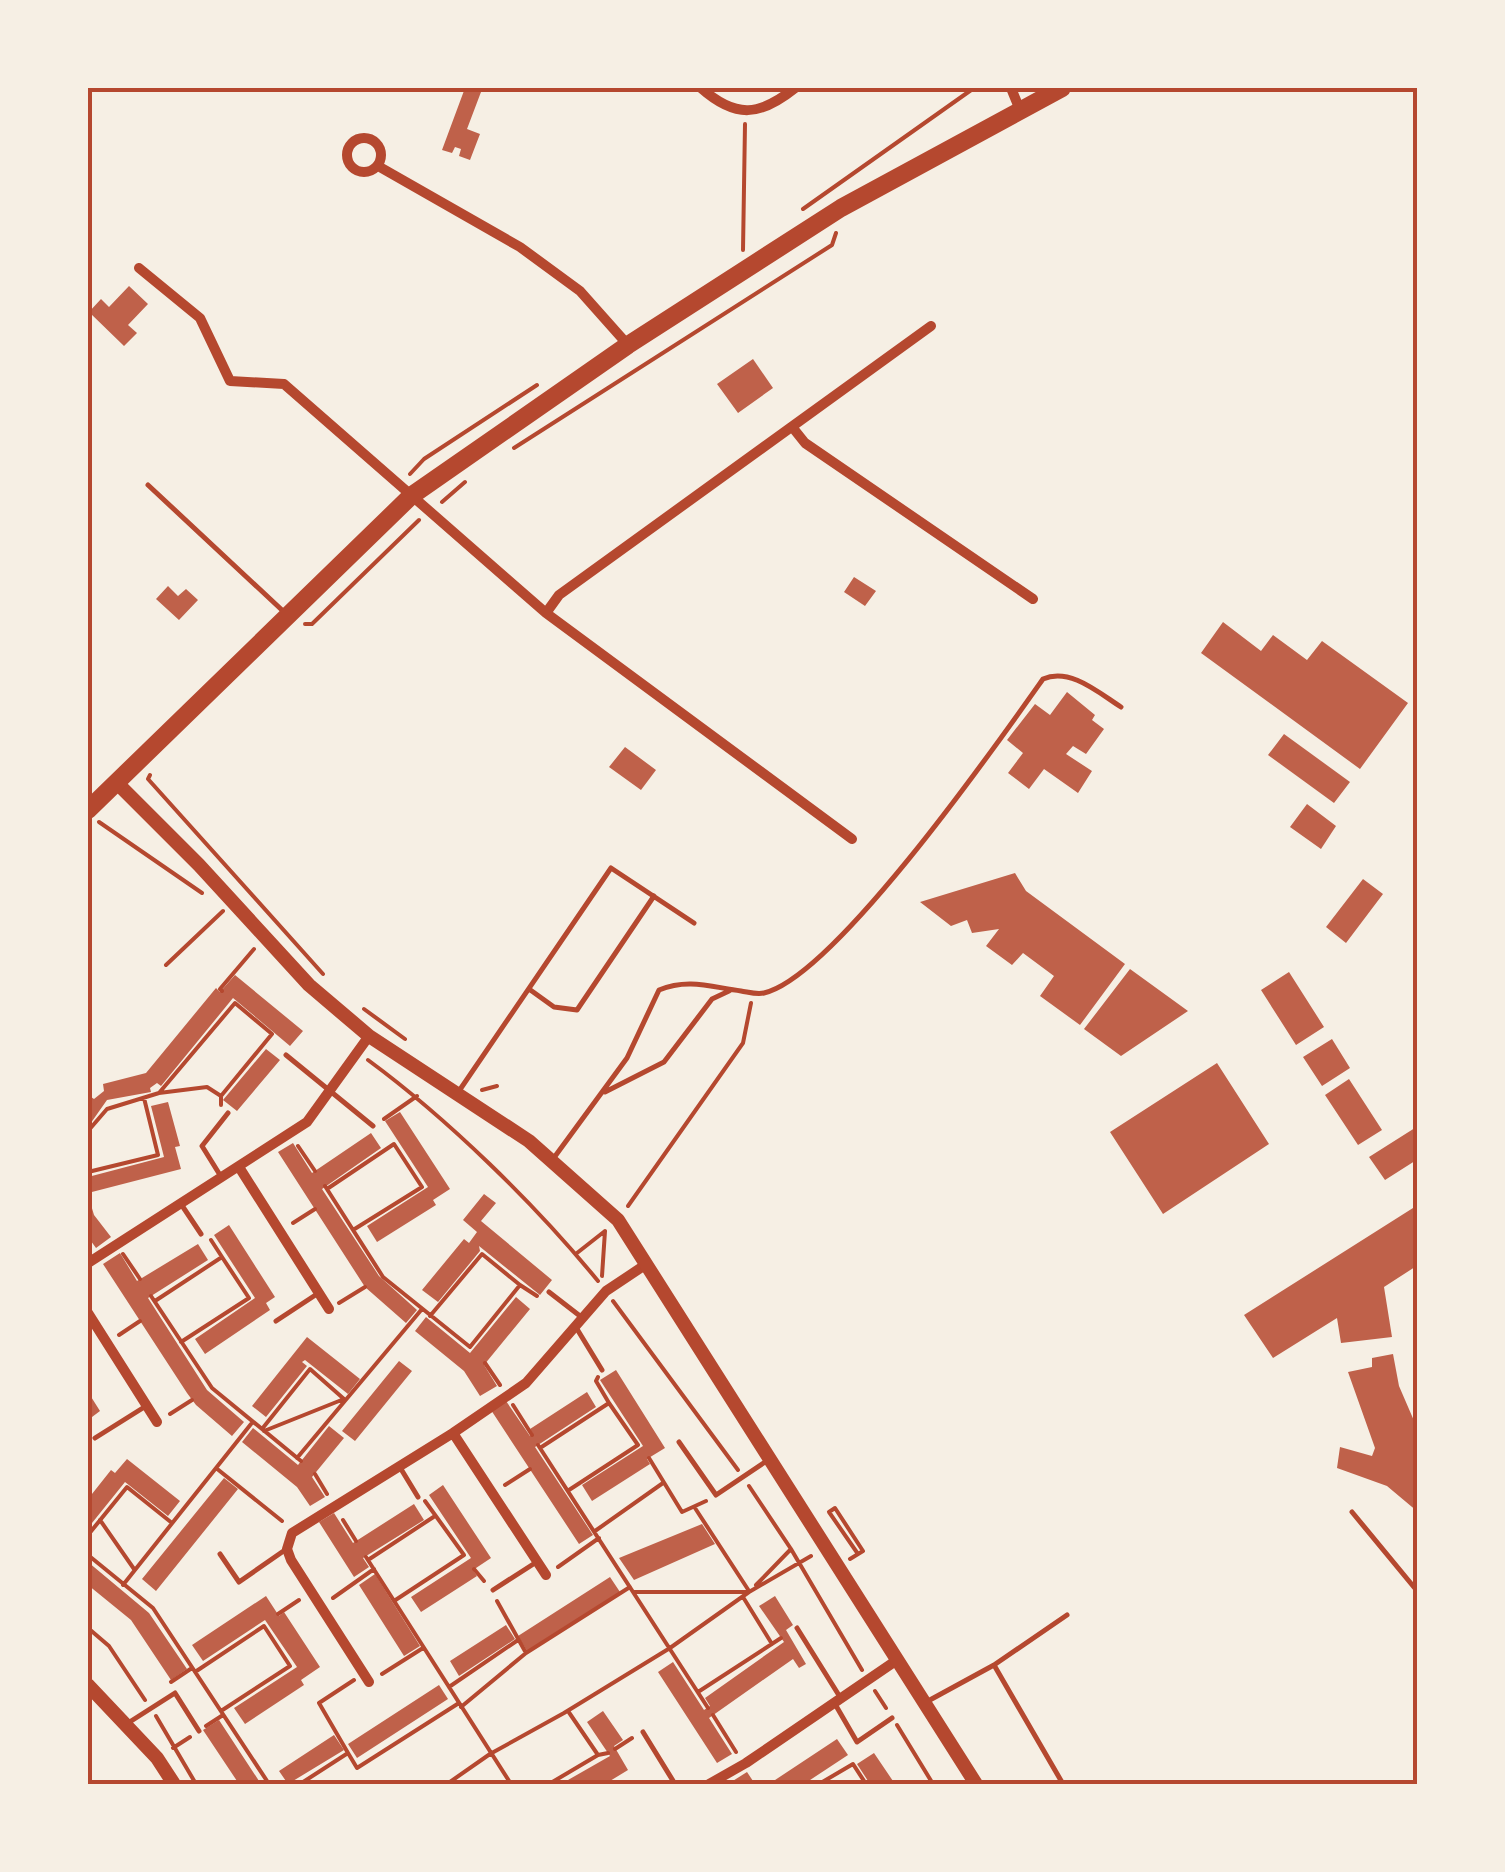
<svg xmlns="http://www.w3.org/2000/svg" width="1505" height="1872" font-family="'Noto Serif',serif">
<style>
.building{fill:#bf614a}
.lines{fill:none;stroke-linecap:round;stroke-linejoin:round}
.path{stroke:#b5482f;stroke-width:4}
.service{stroke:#b5482f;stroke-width:5}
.minor{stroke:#b5482f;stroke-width:10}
.tertiary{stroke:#b5482f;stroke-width:14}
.primary{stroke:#b5482f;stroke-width:18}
.neatline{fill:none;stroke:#b5482f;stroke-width:4}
</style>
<rect width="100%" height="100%" fill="#f6efe4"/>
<path class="building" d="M465 88 481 92 467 129 480 134 470 160 459 156 461 149 455 147 452 153 442 150Z
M129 286 148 304 128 325 137 333 124 346 89 312 101 299 109 307Z
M753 359 773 388 738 413 717 384Z
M854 577 876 591 865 606 844 592Z
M168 586 178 596 186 589 198 600 179 620 156 599Z
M1223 622 1261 651 1273 635 1307 660 1322 641 1408 703 1360 769 1201 653Z
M1067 692 1095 715 1092 720 1104 729 1086 754 1073 746 1066 754 1092 771 1078 793 1044 769 1029 789 1008 773 1023 753 1007 740 1035 704 1050 715Z
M1284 734 1350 782 1334 803 1268 755Z
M625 747 656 770 641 790 609 767Z
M1307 804 1336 826 1321 849 1290 827Z
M1015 873 1026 891 1125 964 1080 1025 1040 996 1054 976 1023 953 1012 965 986 946 999 929 972 933 967 920 951 926 920 902Z
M1363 879 1383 894 1346 943 1326 927Z
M1130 969 1188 1011 1121 1056 1084 1029Z
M1289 972 1324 1027 1296 1045 1261 990Z
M235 975 303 1031 290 1046 233 998 161 1086 157 1083 150 1088 151 1092 107 1100 88 1127V1095L94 1099 104 1091 103 1084 146 1073 216 988 220 992Z
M1332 1039 1350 1068 1322 1086 1303 1057Z
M266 1049 280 1060 237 1111 223 1100Z
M1217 1063 1269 1144 1163 1214 1110 1132Z
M1349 1079 1382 1130 1358 1145 1325 1095Z
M168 1102 180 1146 175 1147 181 1169 88 1193V1177L164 1157 151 1106Z
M400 1112 450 1189 433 1200 436 1205 377 1242 367 1226 428 1187 385 1121Z
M1418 1126V1159L1385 1180 1369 1157Z
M371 1133 381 1148 322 1189 379 1276 417 1310 406 1323 365 1287 278 1152 293 1143 312 1173Z
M484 1194 496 1203 481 1221 552 1280 540 1295 479 1246 480 1251 438 1302 422 1290 464 1239 469 1243 477 1232 463 1220Z
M88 1195 94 1215 111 1237 96 1248 88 1237Z
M1413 1208 1418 1215V1265L1384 1287 1392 1337 1341 1343 1337 1318 1273 1358 1244 1315Z
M229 1225 275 1297 266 1303 270 1310 205 1354 195 1339 255 1298 214 1235Z
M198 1244 208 1260 148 1298 207 1390 244 1422 232 1436 196 1405 187 1393 103 1264 120 1253 137 1281Z
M516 1297 530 1309 484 1365 497 1386 480 1396 464 1371 415 1331 426 1317 470 1353Z
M307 1337 360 1379 348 1394 305 1360 302 1362 307 1366 266 1417 252 1406Z
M1393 1354 1399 1386 1418 1430V1512L1387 1486 1337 1468 1340 1447 1372 1456 1375 1448 1348 1372 1372 1367V1358Z
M399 1361 412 1371 355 1441 342 1431Z
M616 1370 665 1448 647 1459 650 1464 592 1501 582 1485 643 1446 600 1380Z
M88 1392 100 1411 88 1420Z
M587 1392 596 1407 535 1447 593 1535 579 1544 491 1410 506 1401 530 1436 533 1434 530 1429Z
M329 1426 344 1438 312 1477 325 1497 310 1506 297 1487 242 1442 253 1428 298 1465Z
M127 1459 180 1501 168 1516 125 1482 88 1528V1499L111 1470 115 1473Z
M224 1478 238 1489 156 1591 142 1579Z
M443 1485 491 1558 473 1570 477 1576 421 1612 411 1597 471 1558 429 1495Z
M414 1504 424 1520 363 1558 369 1567 354 1577 319 1522 334 1513 353 1543Z
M702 1524 715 1544 634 1580 619 1558Z
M88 1562 149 1613 187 1669 171 1680 131 1620 88 1585Z
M375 1574 420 1646 404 1656 359 1585Z
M610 1577 620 1592 527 1651 518 1636Z
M266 1596 279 1616 284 1612 320 1667 301 1680 304 1685 245 1724 234 1708 297 1667 265 1620 203 1661 192 1645Z
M775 1596 793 1625 786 1630 806 1664 799 1668 793 1659 709 1718 732 1754 717 1763 658 1672 673 1662 704 1710 710 1706 705 1698 784 1642 759 1606Z
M506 1625 515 1639 459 1676 450 1661Z
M439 1685 448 1699 357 1758 348 1744Z
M603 1711 623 1740 614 1746 628 1770 605 1784H561L610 1756 587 1722Z
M219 1720 261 1784H239L203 1730Z
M334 1735 344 1750 288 1784 279 1771Z
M837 1739 848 1755 804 1784H769Z
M874 1753 895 1784H870L857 1764Z
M747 1772 755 1784H728Z"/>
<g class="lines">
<path class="path" d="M803 209 974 88
M743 250 745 124
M514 448 832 245 836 233
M410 474 424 459 537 385
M442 502 465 482
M305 624H312L419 520
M150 775 148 779 323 974
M99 822 202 893
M166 965 223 911
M222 991 220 989 254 949
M364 1009 405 1039
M368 1060C448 1119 535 1204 598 1281
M482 1090 497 1086
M159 1093 207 1087 221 1096
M384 1119 417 1096
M88 1131 107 1109 159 1093 235 1003 272 1034 221 1096V1105
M298 1146 315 1171
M88 1172 158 1155 144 1098
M325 1186 383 1277 470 1347 520 1285 482 1254 430 1316
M327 1189 394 1144 422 1187 353 1230
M628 1206 743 1043 751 1003
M293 1223 315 1209
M211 1240 222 1257
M577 1253 605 1231
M123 1254 140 1279
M602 1276 605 1231
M520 1285 537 1296
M151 1296 212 1388 301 1461
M155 1301 222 1257 249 1298 181 1342
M613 1301 738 1470
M339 1303 365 1287
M119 1335 140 1321
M485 1363 500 1385
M598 1377 596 1381 609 1403
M513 1405 532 1435
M170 1414 192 1400
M262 1429 310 1369 344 1399 264 1431
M538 1445 708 1708
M540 1448 609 1403 638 1445 569 1490
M297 1458 422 1309
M649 1458 682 1512 706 1501
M216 1468 282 1521
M315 1474 327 1494
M505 1485 530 1469
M749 1486 791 1549
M695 1508 749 1591
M100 1520 134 1569
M343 1520 356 1541
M595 1531 663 1483
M88 1535 127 1487 172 1523
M88 1555 153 1608 269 1784
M366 1557 511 1784
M850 1559 863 1551 835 1508 829 1512 858 1554
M368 1560 435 1516
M558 1567 599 1538
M474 1569 484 1581
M123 1585 251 1424
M756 1585 791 1549 862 1670
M634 1592H749
M743 1597 772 1644
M333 1598 374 1569
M394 1601 464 1555 425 1501
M497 1601 526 1653
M278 1614 299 1600
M88 1628 109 1646 145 1700
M195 1672 264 1626 290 1666 221 1711
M382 1674 423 1648
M171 1682 192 1668
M449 1687 518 1640
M875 1691 886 1708
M698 1692 781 1638
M461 1707 526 1653 630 1587
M568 1711 598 1755
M713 1715 736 1752
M156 1716 196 1784
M897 1725 933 1784
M206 1726 223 1715
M173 1748 190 1737
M615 1749 632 1738
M348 1753 319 1703 354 1680
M300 1784 348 1753 357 1768 459 1703
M447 1784 490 1754 564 1713 670 1648 749 1592 811 1556
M549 1784 598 1755 608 1753
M819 1784 853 1764 866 1784"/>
<path class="service" d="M148 485 283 611
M529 989 554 1007 577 1010 654 896
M286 1055 373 1126
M459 1091 611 868 694 923
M605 1092 664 1062 712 999 729 991
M553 1159 627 1058 659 990C688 978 711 987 741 991 748 992 757 995 764 993 834 977 997 744 1043 679 1070 667 1099 693 1121 707
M220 1175 202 1146 228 1113
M181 1204 201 1234
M549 1292 580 1316
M276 1321 317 1294
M577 1329 602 1370
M95 1438 146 1406
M679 1442 716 1495 768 1460
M401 1469 418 1497
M1352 1512 1418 1592
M220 1554 239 1582 285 1550
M493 1590 535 1563
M797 1628 840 1697
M994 1665 1063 1784
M928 1701 994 1665 1067 1615
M835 1704 857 1742 892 1718
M128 1723 175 1693 199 1731
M643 1732 675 1784"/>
<path class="minor" d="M701 88C736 119 760 116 795 88
M1011 88 1020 110
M347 155a17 17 0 1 1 34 0a17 17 0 1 1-34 0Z
M378 166 520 247 580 291 628 345
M139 268 200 318 230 381 284 384 546 613 852 839
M793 428 805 443 1033 599
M546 613 559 595 931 326
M239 1167 329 1309
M88 1263 307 1122 369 1036
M88 1313 157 1422
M453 1433 546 1575
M369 1682 291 1560 287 1549 292 1533 453 1433 526 1383 606 1291 645 1265
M709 1784 746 1763 897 1660"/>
<path class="tertiary" d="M116 782 199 865 309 985 369 1036 529 1141 618 1220 976 1784
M88 1685 157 1758 174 1784"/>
<path class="primary" d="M88 810 411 496 628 345 841 208 1062 88"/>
</g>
<rect width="1505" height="1872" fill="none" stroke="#f6efe4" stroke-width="180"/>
<rect x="90" y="90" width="1325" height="1692" class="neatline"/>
</svg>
